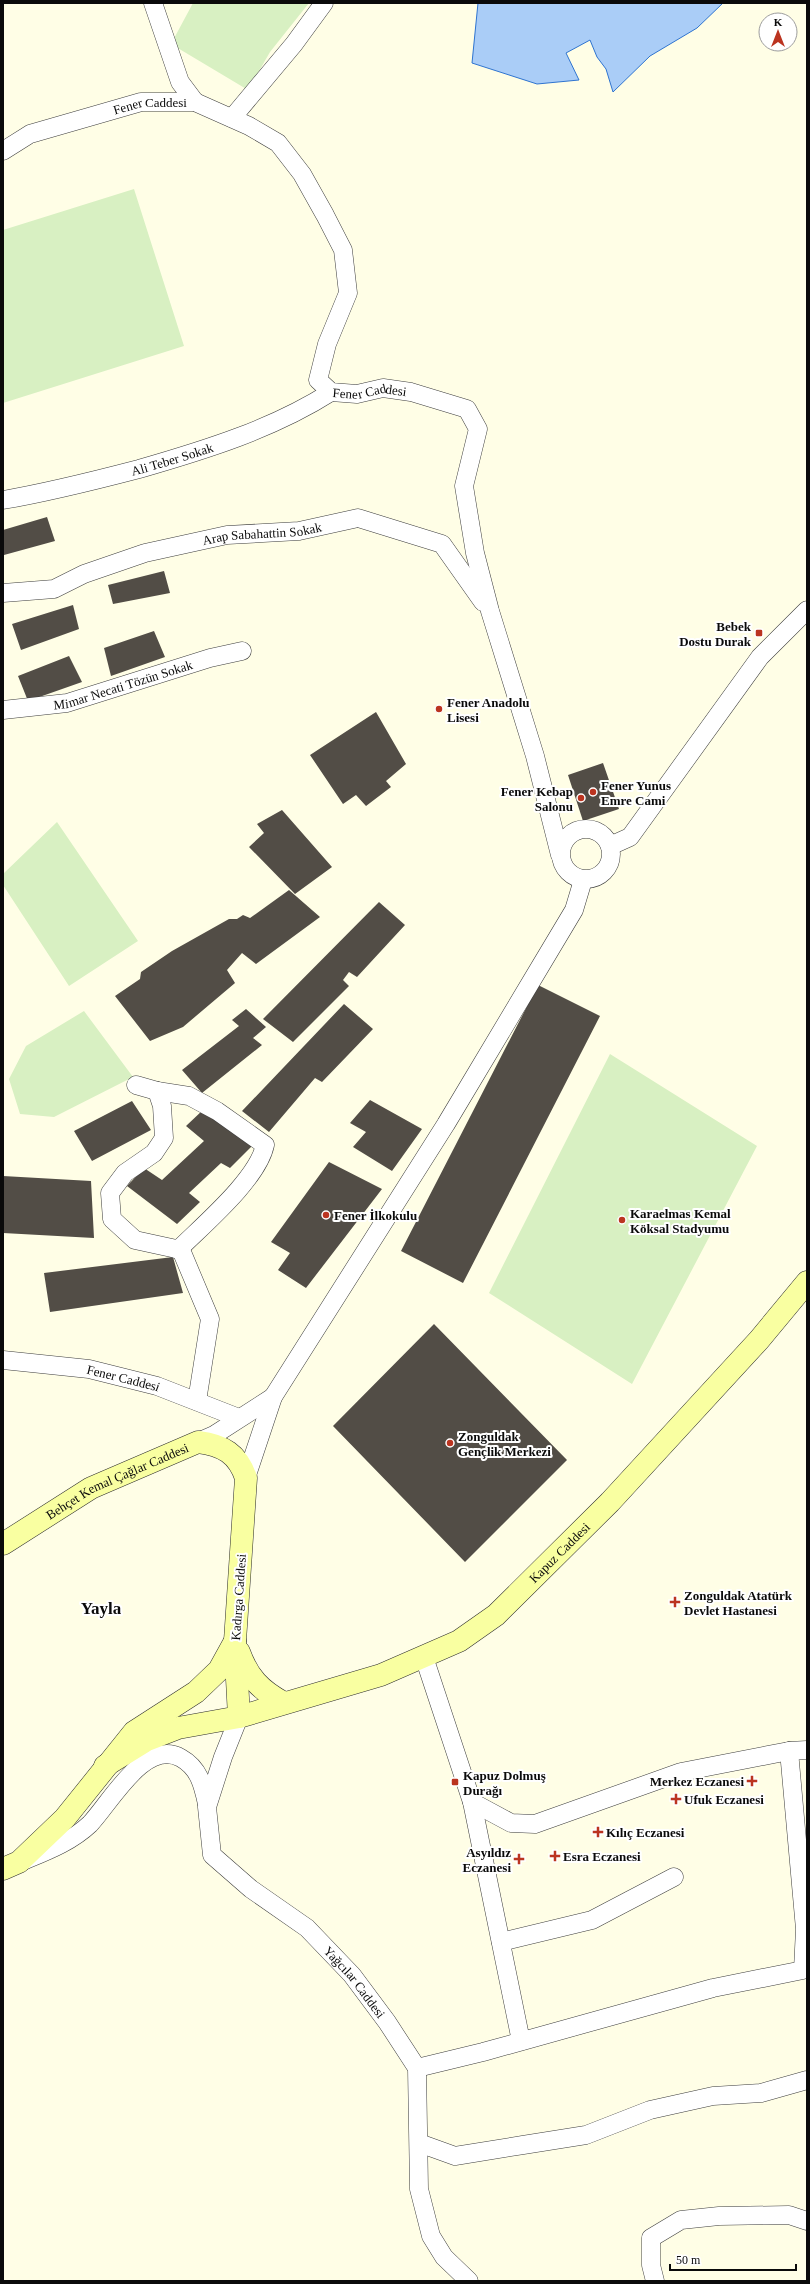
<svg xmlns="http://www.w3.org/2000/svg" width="810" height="2284" font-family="Georgia,serif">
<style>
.pitch{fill:#d8f0c2}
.water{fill:#aacdf7;stroke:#2f74d0}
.building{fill:#524d46}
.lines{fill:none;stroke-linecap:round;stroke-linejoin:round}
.minor-casing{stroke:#3d3d3d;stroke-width:19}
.secondary-casing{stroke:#2c2c2c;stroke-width:23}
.minor{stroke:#fff;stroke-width:18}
.secondary{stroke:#f9ffa1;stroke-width:22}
.poi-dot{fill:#bb3420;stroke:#fff;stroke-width:1.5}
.labels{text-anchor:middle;stroke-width:4;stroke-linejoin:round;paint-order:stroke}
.street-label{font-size:13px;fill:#0a0a0a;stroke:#fff}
.poi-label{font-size:13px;font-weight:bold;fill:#0a0a0a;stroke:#fff;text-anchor:start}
.district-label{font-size:17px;font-weight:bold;fill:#0a0a0a;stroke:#fff}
</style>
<rect width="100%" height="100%" fill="#fffee6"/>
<path class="pitch" d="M193 3H309L270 52 248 90 171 44Z
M134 189 184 346 3 403V230Z
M57 822 138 941 69 986 3 885V874Z
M84 1011 133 1077 54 1117 20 1114 9 1079 26 1046Z
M610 1054 757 1146 632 1384 489 1293Z"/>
<path class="water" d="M478 3H723L697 28 650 56 613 92 606 69 597 57 590 40 566 53 579 80 537 84 472 63Z"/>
<path class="building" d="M47 517 55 541 4 555 3 530Z
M164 571 170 593 113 604 108 585Z
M73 605 79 629 21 650 12 624Z
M154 631 165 657 111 676 104 648Z
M69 656 82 682 28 701 18 676Z
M376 712 406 764 386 781 391 787 366 806 356 795 343 804 310 755Z
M603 763 619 809 583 821 568 775Z
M282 810 332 867 295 894 249 847 264 833 257 824Z
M289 890 320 917 256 964 242 953 227 970 235 983 183 1027 150 1041 115 996 140 979 141 972 172 951 229 919H237L243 915 250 918Z
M379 902 405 925 357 977 349 972 343 980 349 986 293 1042 263 1019Z
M538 985 600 1016 463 1283 401 1251Z
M344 1004 373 1029 322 1082 315 1078 269 1132 242 1111Z
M246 1009 266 1027 253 1038 262 1045 202 1093 182 1070 239 1026 232 1020Z
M370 1100 422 1129 392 1171 353 1147 366 1132 350 1123Z
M132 1101 151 1130 92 1161 74 1131Z
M204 1109 253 1145 230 1168 221 1163 189 1193 200 1202 177 1224 127 1186 144 1168 162 1180 204 1141 186 1126Z
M329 1162 382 1189 306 1288 278 1270 290 1253 271 1242Z
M3 1176 91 1181 94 1238 3 1233Z
M173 1257 183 1293 50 1312 44 1273Z
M434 1324 567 1460 465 1562 333 1426Z"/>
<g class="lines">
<defs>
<g id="minor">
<path d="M153 3 180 82 195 102"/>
<path d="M232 118 294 44 324 3"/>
<path id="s1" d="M3 151 30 134 141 102H195L249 126 278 143 302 174 325 215 343 250 348 293 327 344 318 380 331 392 357 394 383 388 411 392 467 409 478 429 464 486 475 553 490 611 535 756 560 855"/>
<path id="s2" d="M3 500C50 492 93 481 139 469 205 450 273 429 331 392"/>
<path id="s3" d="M3 593 54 589 84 574 145 553 227 535 299 531 358 518 442 544 483 602"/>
<path id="s4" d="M3 710 67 703 210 658 242 651"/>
<circle cx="586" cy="854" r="25"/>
<path d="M610 846 630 837 760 657 807 610"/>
<path d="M136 1085 157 1091 162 1106 164 1138 154 1153 125 1173 110 1193 112 1219 135 1240 181 1250 210 1319 197 1401"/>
<path d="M157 1091 189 1096 217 1111 265 1145C258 1179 203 1225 178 1250"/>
<path id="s5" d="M3 1360 89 1369 157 1386 239 1418"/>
<path d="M198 1442 214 1435 273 1397"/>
<path d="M246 1478 273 1397 446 1124 574 910 583 880"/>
<path d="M424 1657 472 1802 511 1823 535 1824 681 1772 789 1751 807 1750"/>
<path id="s6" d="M239 1717 223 1757 207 1807 212 1855 251 1889 307 1928 352 1975 387 2022 417 2068 419 2189 431 2236 444 2257 469 2281"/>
<path d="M472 1802 521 2041"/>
<path d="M23 1861C47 1851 71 1842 90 1824 111 1802 145 1738 181 1758 199 1768 203 1785 207 1804"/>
<path d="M501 1942 592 1920 674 1877"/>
<path d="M417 2068 483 2052 713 1988 803 1970 805 1929 789 1751"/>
<path d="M419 2143 455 2156 523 2145 586 2135 650 2110 713 2096 761 2093 807 2080"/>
<path d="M655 2281 651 2265V2238L681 2220 719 2216 789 2215 807 2221"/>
</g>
<g id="secondary">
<path id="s7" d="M3 1544 91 1488 198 1442C223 1445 238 1454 246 1478L235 1641 239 1717"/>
<path d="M239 1652C248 1677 260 1690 284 1703"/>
<path id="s8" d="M105 1766 147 1740 178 1728 239 1717 381 1675 459 1641 496 1615 610 1502 759 1340 807 1282"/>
<path d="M3 1869 19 1862 65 1818 134 1732 196 1692 219 1670 235 1641"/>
</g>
</defs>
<use href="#minor" class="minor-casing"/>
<use href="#secondary" class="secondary-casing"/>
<use href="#minor" class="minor"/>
<use href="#secondary" class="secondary"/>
</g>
<g class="poi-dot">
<rect x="755" y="629" width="8" height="8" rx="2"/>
<circle cx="439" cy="709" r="4"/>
<circle cx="593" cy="792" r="4"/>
<circle cx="581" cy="798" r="4"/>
<circle cx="326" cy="1215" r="4"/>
<circle cx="622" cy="1220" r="4"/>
<circle cx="450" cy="1443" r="4"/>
<path d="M673 1596h4v4h4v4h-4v4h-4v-4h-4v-4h4z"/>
<path d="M750 1775h4v4h4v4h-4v4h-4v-4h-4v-4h4z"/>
<rect x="451" y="1778" width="8" height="8" rx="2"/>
<path d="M674 1793h4v4h4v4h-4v4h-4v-4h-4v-4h4z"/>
<path d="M596 1826h4v4h4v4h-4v4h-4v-4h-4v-4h4z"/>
<path d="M553 1850h4v4h4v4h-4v4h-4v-4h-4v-4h4z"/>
<path d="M517 1853h4v4h4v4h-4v4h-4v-4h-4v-4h4z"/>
</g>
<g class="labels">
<g class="street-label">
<text dy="5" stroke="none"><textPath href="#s1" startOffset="156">Fener Caddesi</textPath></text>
<text dy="5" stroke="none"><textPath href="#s1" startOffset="612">Fener Caddesi</textPath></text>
<text dy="5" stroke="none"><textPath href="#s2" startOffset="174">Ali Teber Sokak</textPath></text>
<text dy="5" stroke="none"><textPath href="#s3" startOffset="268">Arap Sabahattin Sokak</textPath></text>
<text dy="5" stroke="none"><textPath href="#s4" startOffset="123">Mimar Necati Tözün Sokak</textPath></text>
<text dy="5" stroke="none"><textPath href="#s5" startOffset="122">Fener Caddesi</textPath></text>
<text dy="5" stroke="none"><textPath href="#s7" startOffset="131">Behçet Kemal Çağlar Caddesi</textPath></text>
<text dy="5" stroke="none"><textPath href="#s8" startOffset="512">Kapuz Caddesi</textPath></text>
<text transform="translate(238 1597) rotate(-86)" y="5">Kadırga Caddesi</text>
<text dy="5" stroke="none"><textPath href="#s6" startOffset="336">Yağcılar Caddesi</textPath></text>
</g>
<g class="poi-label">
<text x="751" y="631" text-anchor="end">Bebek<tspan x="751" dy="15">Dostu Durak</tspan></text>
<text x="447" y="707">Fener Anadolu<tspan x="447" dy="15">Lisesi</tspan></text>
<text x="601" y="790">Fener Yunus<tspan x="601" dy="15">Emre Cami</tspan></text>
<text x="573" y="796" text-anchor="end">Fener Kebap<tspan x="573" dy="15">Salonu</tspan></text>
<text x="630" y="1218">Karaelmas Kemal<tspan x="630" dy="15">Köksal Stadyumu</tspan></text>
<text x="334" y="1220">Fener İlkokulu</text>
<text x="458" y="1441">Zonguldak<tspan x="458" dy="15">Gençlik Merkezi</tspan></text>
<text x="684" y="1600">Zonguldak Atatürk<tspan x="684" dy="15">Devlet Hastanesi</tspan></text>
<text x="463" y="1780">Kapuz Dolmuş<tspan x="463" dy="15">Durağı</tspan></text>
<text x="744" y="1786" text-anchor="end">Merkez Eczanesi</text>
<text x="684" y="1804">Ufuk Eczanesi</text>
<text x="606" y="1837">Kılıç Eczanesi</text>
<text x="511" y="1857" text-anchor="end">Asyıldız<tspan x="511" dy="15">Eczanesi</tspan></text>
<text x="563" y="1861">Esra Eczanesi</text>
</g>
<g class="district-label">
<text x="101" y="1614">Yayla</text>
</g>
</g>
<rect width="810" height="2284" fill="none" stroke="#0a0a0a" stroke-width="8"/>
<g transform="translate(778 32)"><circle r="19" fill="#ffffff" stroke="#9d9d9d"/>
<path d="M0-3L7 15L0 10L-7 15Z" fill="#bb3420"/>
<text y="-6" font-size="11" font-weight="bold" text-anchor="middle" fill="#0a0a0a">K</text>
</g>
<path d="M670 2264v6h126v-6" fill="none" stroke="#0a0a0a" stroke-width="2"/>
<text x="676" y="2264" font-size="12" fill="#0a0a0a" stroke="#ffffff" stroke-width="3" paint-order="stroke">50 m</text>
</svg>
